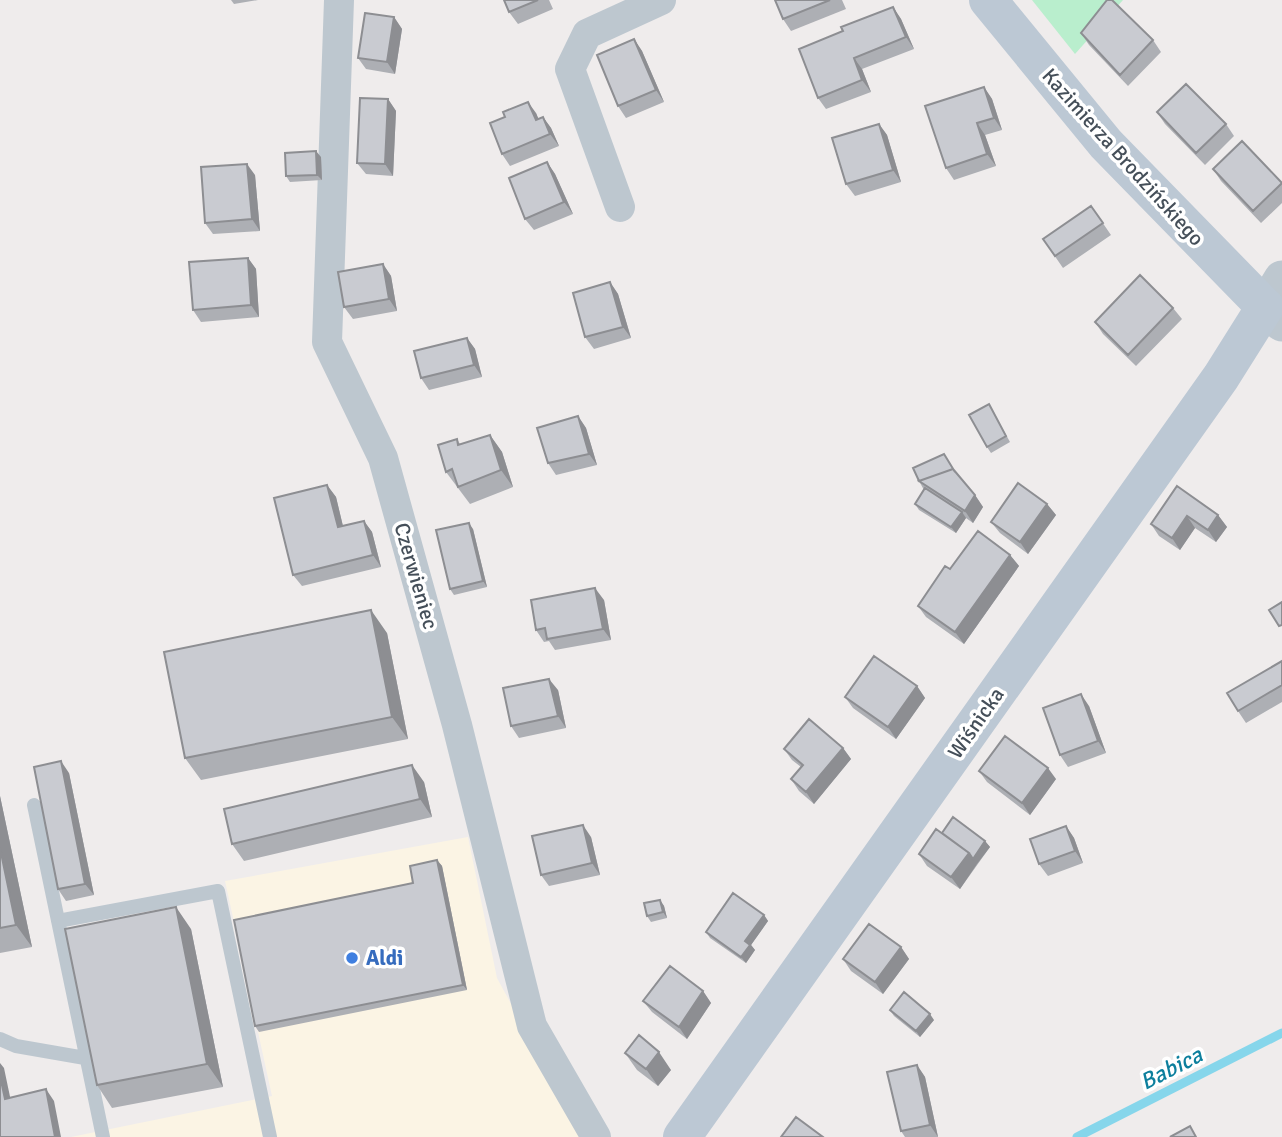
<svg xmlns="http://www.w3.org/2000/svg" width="1282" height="1137" font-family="Signika,sans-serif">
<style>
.commercial{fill:#fbf4e4}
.green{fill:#b9eecd}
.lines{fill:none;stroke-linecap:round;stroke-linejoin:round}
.stream{stroke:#86d6eb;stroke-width:9}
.service{stroke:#bdc7cf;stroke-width:14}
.minor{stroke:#bdc7cf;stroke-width:30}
.tertiary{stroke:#bdc7cf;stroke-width:37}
.secondary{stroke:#bcc8d4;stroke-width:38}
.wall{fill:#adafb4}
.shaded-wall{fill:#8d8e92}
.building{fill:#c9cbd1;stroke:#8d8e92;stroke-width:2}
.shop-dot{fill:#3f7fe0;stroke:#fff;stroke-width:2.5}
.labels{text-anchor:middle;stroke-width:7;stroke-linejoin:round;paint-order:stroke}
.street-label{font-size:21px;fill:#454f59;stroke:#fff}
.shop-label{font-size:21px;font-weight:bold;fill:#366cbe;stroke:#fff;text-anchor:start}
.water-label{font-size:23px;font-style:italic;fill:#0d7f9d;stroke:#fff}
</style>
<rect width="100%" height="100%" fill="#efecec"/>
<path class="commercial" d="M468 837 497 978 583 1137H71L272 1096 225 881Z"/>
<path class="green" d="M1032 0H1123L1075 54Z"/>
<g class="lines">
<path class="stream" d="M1077 1137 1282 1033"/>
<path class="service" d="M34 805 103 1137
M58 921 218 891 270 1137
M0 1039 16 1046 85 1058"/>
<path class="minor" d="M339 0 327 342 383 458 457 725 532 1026 596 1137
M620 207 570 69 587 34 661 0"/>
<path class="tertiary" d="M1282 279 1265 307 1282 323"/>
<path class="secondary" d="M682 1137 1221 377 1265 307 1106 144 988 0"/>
</g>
<path class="wall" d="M231 0H258L234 4Z
M504 0H549L553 9 518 24 509 12Z
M775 0H842L846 9 791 31 783 19Z
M893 7 901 19 914 49 862 69 871 92 826 109 818 98 843 31Z
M394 17 402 29 395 74 366 69 358 58Z
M1081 33 1153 40 1161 52 1128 86 1089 45Z
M634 39 642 51 664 102 626 118 618 106Z
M984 87 992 99 1002 130 985 135 996 166 954 180 946 168Z
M388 99 396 111 393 176 366 174 357 163Z
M1157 112 1226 124 1234 136 1205 165 1165 124Z
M536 113 538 119 543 117 551 128 559 146 510 166 502 154Z
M879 124 887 135 901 182 855 196 846 184Z
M321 157 322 180 290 182 286 176Z
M547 162 555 174 573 214 534 230 525 219Z
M1213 169 1282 183V203L1261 223 1221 181Z
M255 175 260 231 213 234 205 223Z
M1091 206 1111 235 1063 268 1043 239Z
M248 258 256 269 259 317 201 322 193 310Z
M383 264 391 276 397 311 353 319 344 307Z
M610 282 618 294 631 338 594 349 585 337Z
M1173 308 1182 319 1136 366 1103 334 1095 322Z
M467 338 475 349 482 377 429 390 421 378Z
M989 404 1010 442 991 453 987 447Z
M578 416 586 428 597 465 556 475 548 463Z
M490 435 502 452 513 487 470 504 446 472 457 439 460 444Z
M957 474 975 495 983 507 973 523 966 518 956 533 919 510 915 504 924 490 919 481Z
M327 485 336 497 343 526 364 521 372 532 381 567 302 586 293 575Z
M1177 486 1218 515 1227 527 1216 542 1195 528 1180 550 1159 536 1151 524Z
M1047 504 1056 515 1028 554 1000 533 991 522Z
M473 529 487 587 454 595 450 589Z
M1010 555 1019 566 964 644 926 617 918 606 950 569Z
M604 600 611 640 555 650 549 641 544 642 536 630Z
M387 633 408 739 201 780 185 758Z
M1282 661V702L1246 723 1238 711Z
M917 686 925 698 896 739 853 708 845 697Z
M558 690 566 728 519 738 511 726Z
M1089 706 1106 753 1068 767 1060 755Z
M843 748 851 759 814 804 799 791 791 779 801 767 792 760 784 749Z
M979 771 1056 779 1030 815 987 782Z
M69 773 94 895 66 901 58 889Z
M424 782 432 817 244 861 232 844Z
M0 796 32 947 0 953Z
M1066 826 1074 838 1083 863 1048 876 1039 864Z
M942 833 985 841 990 847 960 889 927 866 919 854Z
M591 837 600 875 549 886 541 875Z
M437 860 442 866 467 990 259 1032 255 1026Z
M660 900 664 906 667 918 651 922 647 916Z
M764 915 768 921 751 945 755 950 746 963 710 938 706 932Z
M191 929 223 1087 112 1108 97 1085Z
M901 947 909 959 883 994 851 971 843 959Z
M703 991 711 1003 687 1039 652 1012 643 1001Z
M890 1010 934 1020 920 1037 894 1016Z
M625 1053 671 1070 658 1086 637 1070Z
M917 1065 925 1077 938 1137H905L901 1131Z"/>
<path class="shaded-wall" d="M893 7 901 19 914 49 906 37Z
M394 17 402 29 395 74 387 62Z
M634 39 642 51 664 102 656 90Z
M854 58 862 69 871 92 862 80Z
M984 87 992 99 1002 130 994 118Z
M388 99 396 111 393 176 385 164Z
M528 102 536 113 544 131 536 120Z
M543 117 551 128 559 146 550 134Z
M977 123 985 135 996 166 987 154Z
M879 124 887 135 901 182 893 170Z
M316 151 321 157 322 180 317 175Z
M547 162 555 174 573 214 564 202Z
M247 164 255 175 260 231 252 219Z
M248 258 256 269 259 317 251 305Z
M383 264 391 276 397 311 389 299Z
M610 282 618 294 631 338 623 327Z
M467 338 475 349 482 377 474 365Z
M578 416 586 428 597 465 589 454Z
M490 435 502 452 513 487 501 470Z
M327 485 336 497 346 539 338 527Z
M975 495 983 507 973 523 965 511Z
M1047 504 1056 515 1028 554 1020 542Z
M962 512 966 518 956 533 951 527Z
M1218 515 1227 527 1216 542 1208 530Z
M1187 516 1195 528 1180 550 1172 538Z
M364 521 372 532 381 567 373 555Z
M469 523 473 529 487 587 483 581Z
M1010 555 1019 566 964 644 955 632Z
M595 588 604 600 611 640 603 629Z
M371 610 387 633 408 739 392 717Z
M549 679 558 690 566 728 558 716Z
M917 686 925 698 896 739 888 727Z
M1081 694 1089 706 1106 753 1098 741Z
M843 748 851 759 814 804 806 792Z
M61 761 69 773 94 895 85 884Z
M412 765 424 782 432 817 420 799Z
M1048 768 1056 779 1030 815 1022 803Z
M0 796 32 947 16 925 0 848Z
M583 825 591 837 600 875 592 863Z
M1066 826 1074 838 1083 863 1075 851Z
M985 841 990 847 977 864 973 859Z
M969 853 977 864 960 889 951 877Z
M437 860 442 866 467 990 463 985Z
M660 900 664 906 667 918 663 912Z
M176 907 191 929 223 1087 207 1064Z
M764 915 768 921 751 945 755 950 746 963 741 957 745 941Z
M901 947 909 959 883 994 875 982Z
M703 991 711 1003 687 1039 679 1027Z
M930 1014 934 1020 920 1037 916 1031Z
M659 1052 671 1070 658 1086 646 1069Z
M0 1063 4 1068 13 1111 5 1099 0 1076Z
M917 1065 925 1077 938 1137 930 1125Z
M46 1089 54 1101 61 1137H55Z"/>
<path class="building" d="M504 0H538L509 12Z
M775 0H830L783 19Z
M1107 0H1112L1153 40 1120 75 1081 33Z
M893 7 906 37 854 58 862 80 818 98 799 49 843 31 841 27Z
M365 13 394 17 387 62 358 58Z
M634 39 656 90 618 106 597 55Z
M1186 84 1226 124 1196 153 1157 112Z
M984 87 994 118 977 123 987 154 946 168 925 106Z
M360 98 388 99 385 164 357 163Z
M528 102 536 120 543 117 550 134 502 154 490 123 505 117 503 112Z
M879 124 893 170 846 184 832 138Z
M1242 141 1282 183 1253 211 1213 169Z
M316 151 317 175 286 176 285 153Z
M547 162 564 202 525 219 509 178Z
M247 164 252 219 205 223 201 167Z
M1091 206 1103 223 1055 256 1043 239Z
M248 258 251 305 193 310 189 262Z
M383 264 389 299 344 307 338 272Z
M1140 275 1173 308 1128 355 1095 322Z
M610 282 623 327 585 337 573 293Z
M467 338 474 365 421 378 414 351Z
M989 404 1006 436 987 447 969 415Z
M578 416 589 454 548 463 537 428Z
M490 435 501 470 458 487 452 469 446 472 438 445 457 439 458 445Z
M944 454 955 472 953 469 919 481 913 468Z
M953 469 975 495 965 511 919 481Z
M1018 483 1047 504 1020 542 991 522Z
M327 485 338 527 364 521 373 555 293 575 274 498Z
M1177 486 1218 515 1208 530 1187 516 1172 538 1151 524Z
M925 488 962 512 951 527 915 504Z
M469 523 483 581 450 589 436 530Z
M978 531 1010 555 955 632 918 606 945 566 950 569Z
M595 588 603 629 547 639 545 628 536 630 531 600Z
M1282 602V625L1279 626 1269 610Z
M371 610 392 717 185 758 164 652Z
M874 656 917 686 888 727 845 697Z
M1282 661V685L1238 711 1227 693Z
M549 679 558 716 511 726 503 688Z
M1081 694 1098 741 1060 755 1043 708Z
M809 719 843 748 806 792 791 779 803 765 784 749Z
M1005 736 1048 768 1022 803 979 771Z
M61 761 85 884 58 889 34 767Z
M412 765 420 799 232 844 224 809Z
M953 817 985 841 973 859 969 853 942 833Z
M583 825 592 863 541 875 532 836Z
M1066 826 1075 851 1039 864 1030 839Z
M936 829 969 853 951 877 919 854Z
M0 848 16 925 0 928Z
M437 860 463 985 255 1026 234 920 413 883 410 866Z
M733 893 764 915 745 941 750 945 741 957 706 932Z
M660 900 663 912 647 916 644 903Z
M176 907 207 1064 97 1085 65 929Z
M869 924 901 947 875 982 843 959Z
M670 966 703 991 679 1027 643 1001Z
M904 992 930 1014 916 1031 890 1010Z
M639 1035 659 1052 646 1069 625 1053Z
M917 1065 930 1125 901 1131 887 1072Z
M0 1076 5 1099 46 1089 55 1137H0Z
M796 1117 823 1137H781Z
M1190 1126 1196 1137H1170Z"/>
<circle class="shop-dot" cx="352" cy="958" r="7"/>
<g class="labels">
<g class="street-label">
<text transform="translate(1123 157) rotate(48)" y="7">Kazimierza Brodzińskiego</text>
<text transform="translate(416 576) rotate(74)" y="7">Czerwieniec</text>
<text transform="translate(976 723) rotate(-55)" y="7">Wiśnicka</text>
</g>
<g class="shop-label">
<text x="366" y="965">Aldi</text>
</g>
<g class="water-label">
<text transform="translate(1171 1068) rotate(-27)" y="8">Babica</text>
</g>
</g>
</svg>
